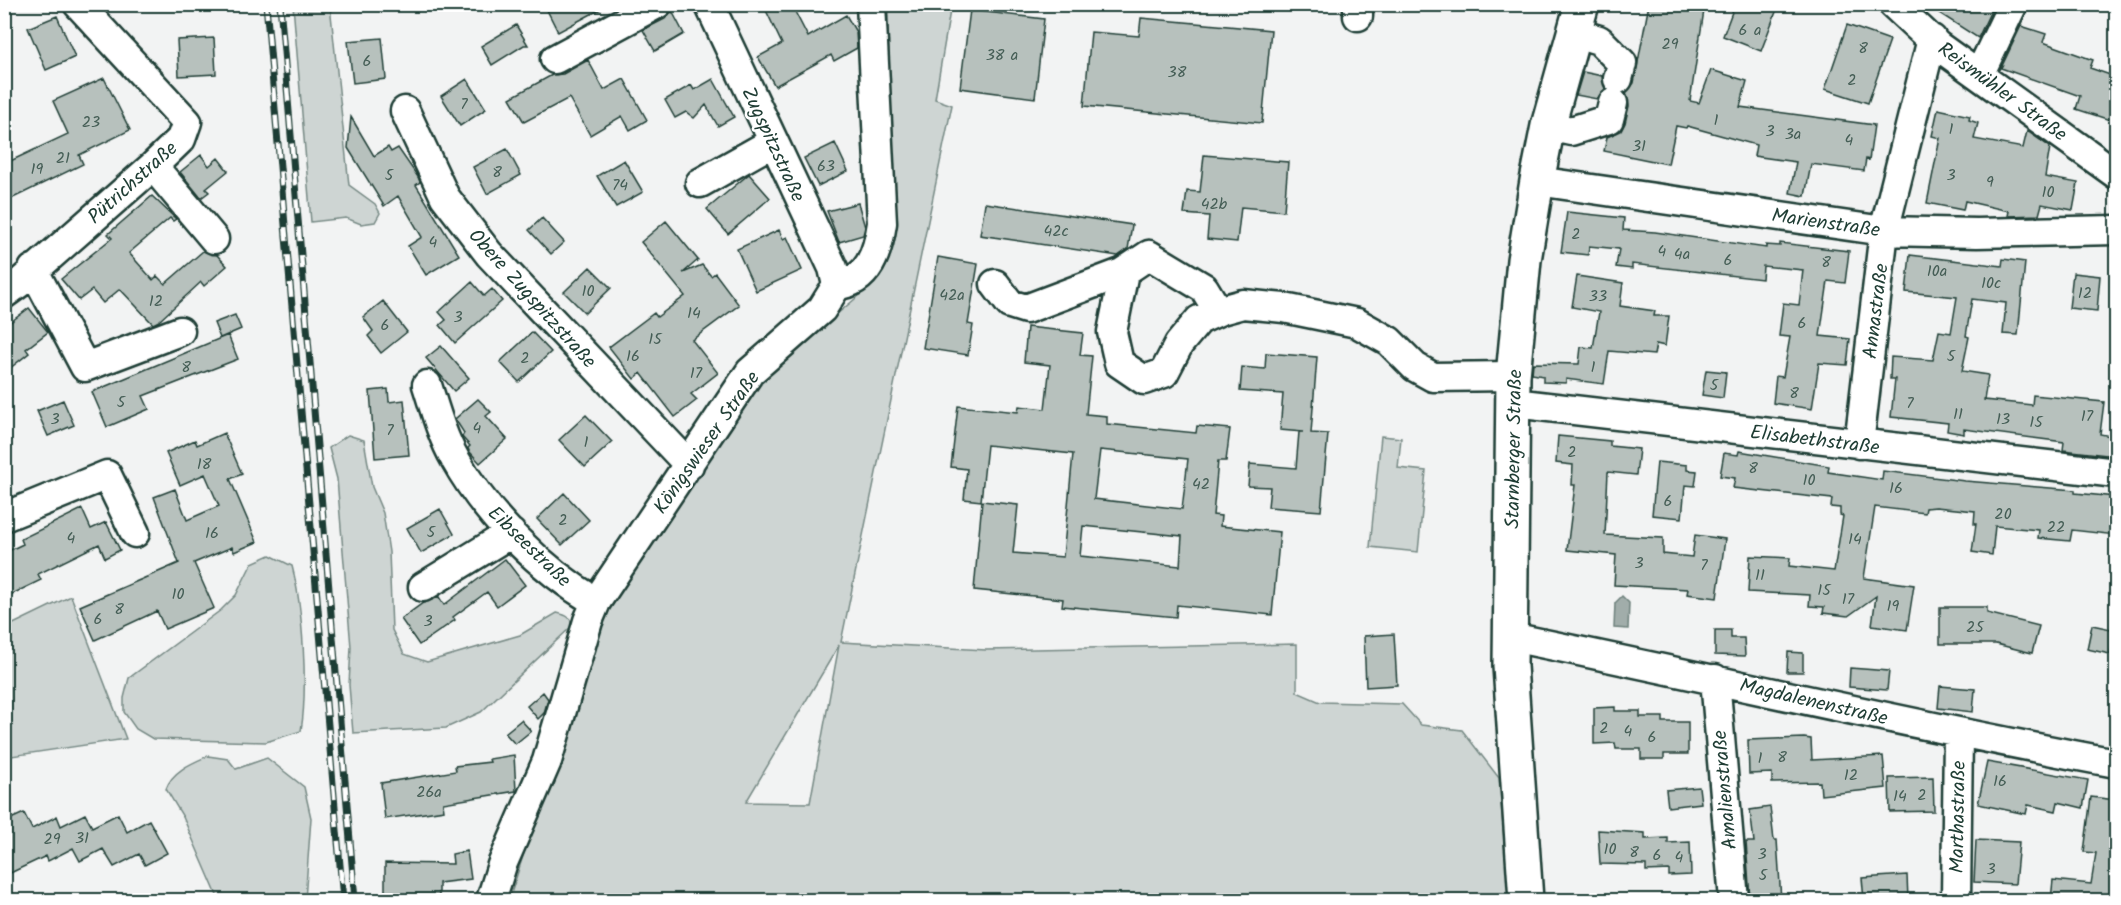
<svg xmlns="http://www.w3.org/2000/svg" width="2121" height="905" font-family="Kalam,sans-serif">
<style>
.green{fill:#ced5d3;stroke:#768984;stroke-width:1.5;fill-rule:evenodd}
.water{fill:#a1adaa;stroke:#6d807b;stroke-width:1.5}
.building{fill:#b7c1bd;stroke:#1f3d34;stroke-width:1.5;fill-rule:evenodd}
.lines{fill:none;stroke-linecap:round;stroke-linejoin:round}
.minor-casing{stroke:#1f3d34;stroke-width:33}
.major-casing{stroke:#1f3d34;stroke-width:38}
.minor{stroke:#fff;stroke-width:28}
.major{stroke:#fff;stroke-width:33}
.rail-casing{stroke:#1f3d34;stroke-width:7}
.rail{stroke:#fff;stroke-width:4.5;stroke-dasharray:14;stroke-linecap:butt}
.labels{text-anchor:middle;stroke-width:5;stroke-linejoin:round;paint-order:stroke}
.number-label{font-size:16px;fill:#455e56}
.street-label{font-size:20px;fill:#1f3d34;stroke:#fff}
</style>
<rect width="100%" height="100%" fill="#f2f3f3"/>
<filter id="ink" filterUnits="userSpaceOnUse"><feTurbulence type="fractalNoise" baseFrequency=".0167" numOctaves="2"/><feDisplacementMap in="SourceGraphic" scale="12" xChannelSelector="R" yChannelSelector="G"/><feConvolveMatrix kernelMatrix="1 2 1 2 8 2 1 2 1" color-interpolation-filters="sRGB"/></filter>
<g filter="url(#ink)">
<path class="green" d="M888 4 951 5 935 99 952 105 841 642 986 650 1297 644V692L1320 702 1402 704 1421 725 1462 730 1499 778 1509 900H509L600 614 757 381 855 299 891 252ZM839 645 810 803 746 802Z
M293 5H330L349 185 375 204 380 213 375 222 361 224 346 218 311 222Z
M348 435 364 440 372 487 383 513 389 552 392 630 404 654 427 662 520 635 557 613C565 615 571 616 572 626L481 712 446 728 353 733 349 685 351 647 337 479 329 448Z
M1381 436 1401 438 1398 468 1426 471 1418 552 1370 547Z
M270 555 292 566C303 608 308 688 301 731L266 742 153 739 136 729 124 712V698L129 678 221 610 236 595 252 563Z
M71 596 126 739 5 757V722L8 712 5 628Z
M208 756 228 759 236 769 267 758 304 787 311 818 305 900H219L183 817 166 789C172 771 192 763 208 756Z"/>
<path class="water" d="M1622 596 1629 603 1628 629 1614 628 1615 603Z"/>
<path class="building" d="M544 4H610L558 32Z
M763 4H791L808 37 846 15 856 32 857 48 834 61 831 55 775 86 758 57 782 44Z
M1649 4H1705L1690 101 1699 103 1711 70 1747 81 1740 107 1874 125 1869 160 1866 159 1864 171 1811 164 1805 196 1790 193 1796 162 1754 156 1756 145 1687 126 1686 128 1676 126 1668 164 1604 151 1607 137 1621 131 1625 123 1629 106 1626 93 1634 83Z
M1735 4H1779L1761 51 1723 36Z
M1925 4H1994L1978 38Z
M970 10 1044 19 1035 98 960 88Z
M672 11 684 34 655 51 643 30 665 19Z
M57 16 75 57 46 70 28 28Z
M1141 18 1271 30 1262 123 1084 106 1091 32 1139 36Z
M516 25 528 45H524L492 65 481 46Z
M1847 25 1890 40 1868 103 1825 89Z
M2021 26 2046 34 2043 42 2093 60 2090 68 2116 77V122L2076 109 2080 96 2001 68Z
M214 38 216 74 179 76 177 40Z
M382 38 386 79 353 83 348 41Z
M588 60 604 90 624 79 647 120 630 130 622 116 590 135 569 98 524 122 510 98 552 75 563 74Z
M1583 72 1602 76 1605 89 1597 99 1576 95Z
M104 78 130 130 79 155 83 164 9 200 4 191V164L68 134 53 101Z
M467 79 486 109 460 126 441 96Z
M713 79 734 117 718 126 706 105 694 118 686 112 675 118 665 100 691 85 694 90Z
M1938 109 1970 116 1969 120 1978 123 1974 139 2023 148 2027 131 2050 147 2045 177 2078 183 2073 210 2042 204 2039 215 2008 216 2009 211 1965 201 1963 210 1927 203 1940 138 1932 136Z
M351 117 374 156 388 147 391 152 398 148 418 177 420 182 416 185 459 255 426 275 408 246 422 237 398 196 384 206 348 148Z
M835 143 848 171 818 186 804 158Z
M507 149 521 175 487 194 473 167Z
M201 155 209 166 218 158 228 171 206 189 209 192 201 198 180 172Z
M1204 155 1288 162 1284 211 1241 207 1237 242 1207 239 1209 216 1184 214 1187 191 1200 192Z
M624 160 643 192 616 207 597 176Z
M749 174 770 198 728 234 707 209Z
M152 196 176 219 173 221 170 218 129 253 153 280 157 276 165 284 203 251 217 255 227 266 204 286 201 282 159 321 153 324 120 289 103 303 92 290 79 300 61 279 112 238 108 234Z
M858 203 865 227 863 235 839 242 827 211Z
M985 203 1132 225 1128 249 1118 256 980 235Z
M1567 212 1624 218 1623 230 1655 232 1766 248V245L1780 246V243L1849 251 1845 283 1828 281 1820 336 1850 339 1847 365 1819 363 1812 409 1773 403 1776 376 1783 377 1790 337 1779 336 1783 303 1799 305 1803 270 1763 266 1762 279 1632 264V269L1616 267 1619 249 1589 246 1588 255 1561 252Z
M542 218 564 242 551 254 529 230Z
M666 221 698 260 683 273 702 265 711 276 715 273 739 305 692 340 718 373 691 394 697 400 675 417 641 373 634 379 609 347 654 313 657 317 685 296 641 242Z
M779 230 783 239 787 237 802 270 756 291 737 249Z
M1910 255 2002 266 2003 259 2025 262 2018 335 2003 334 2006 303 1972 299 1966 336 1969 337 1962 371 1988 375 1984 400 2032 405 2033 395 2104 402 2100 434 2116 437V456L2063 450 2064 442 1964 429V434L1947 431 1948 423 1891 417 1895 379H1890L1891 357 1933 360 1939 331 1951 333 1957 297 1906 292Z
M938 257 978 264 968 324 973 325 968 355 923 348Z
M590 267 611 288 585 313 564 292Z
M2073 273 2100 276 2097 311 2069 308Z
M1577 276 1623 283 1620 306 1655 311 1654 316H1669L1665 346 1656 344 1654 355 1609 351 1604 384 1566 379V383L1543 382V376L1532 374 1533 363 1579 364 1581 347 1593 348 1599 312 1572 307Z
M472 282 484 296 492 289 502 301 455 343 440 325 446 320 439 312Z
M383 301 407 332 381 353 368 336 373 331 363 317Z
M29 308 48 332 26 349 29 353 4 373V327Z
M235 315 241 329 220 338 214 323Z
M1027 327 1083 333 1080 355 1092 356 1086 414 1107 416V424L1196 433 1197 426 1230 429 1226 461H1218L1213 515 1221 516 1220 526 1280 532 1272 615 1177 605 1176 617 1062 606 1063 599 974 590 982 501 1018 505 1013 553 1063 557 1073 454 987 445 981 501 964 499 967 469 951 467 958 406 1018 412 1019 406 1045 409 1050 365 1024 362ZM1100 450 1188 459 1182 509 1094 499ZM1083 526 1182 536 1180 566 1080 556Z
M532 332 551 352 519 382 500 362Z
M228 335 238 359 143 396 149 409 107 427 92 392Z
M441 346 469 378 454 391 426 358Z
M1266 353 1317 357 1311 433 1328 434 1321 511 1268 507 1270 487 1248 486 1250 464 1296 468 1299 432H1303L1280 430 1283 394 1240 391 1242 367 1265 369Z
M1706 370 1726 372 1723 398 1702 395Z
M388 389 389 402 404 400 409 455 375 458 370 391Z
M478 399 491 412 486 416 507 439 480 463 469 451 468 448 470 446 462 437 464 433 455 419Z
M63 400 74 425 48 436 37 411Z
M586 415 612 442 585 467 559 440Z
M224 433 242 474 230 479 257 542 234 552 232 547 194 563 214 608 165 629 157 611 95 640 80 606 179 563 154 497 175 489 187 520 219 506 205 474 180 485 166 453 195 440 197 445Z
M1558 436 1610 441V446L1639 449 1636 475 1608 472 1605 535 1663 538V554L1692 557 1695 535 1725 539 1717 598 1687 594 1688 589 1614 585 1616 555 1567 550 1575 485H1572L1573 465 1556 463Z
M1739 451 1829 466 1828 472 1882 480 1883 471 1965 481 2075 490V493L2116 497V535L2072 530 2070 541 2038 538 2039 530 1995 526 1992 555 1972 552 1976 524H1974L1975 511 1936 507 1926 508 1925 513 1875 507 1864 578 1914 585 1907 630 1872 625 1876 596 1848 616 1823 613 1824 607 1809 606 1810 595 1748 592 1750 556 1790 558 1789 566 1834 571 1843 516 1840 515V508L1831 507 1832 499 1733 488 1735 478 1720 476 1724 453 1738 455Z
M1657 462 1687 465V470L1697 471 1695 486 1685 485 1682 518 1652 515Z
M564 493 589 520 562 545 537 519Z
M82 509 91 529 106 522 120 550 105 558 99 544 38 574 41 580 4 598V553L23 544 21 539Z
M440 509 454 534 421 553 407 528Z
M505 559 525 585 497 606 487 592 453 617 455 620 419 645 401 619 423 603 439 597 444 605Z
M1940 607H1987V613L2039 626 2032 653 1996 644H1940Z
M2092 625 2116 630V651L2111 650 2110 654 2087 649Z
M1715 630H1731V638H1744L1745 656 1715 655Z
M1394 634 1397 685 1366 687 1364 636Z
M1788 652 1803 653V672H1787Z
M1850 668 1889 671 1887 690 1849 687Z
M1940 686 1975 689 1973 712 1938 708Z
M543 692 548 699 544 713 538 719 527 706Z
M1615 707V711H1640V717H1663V722H1688V754H1664V759H1641V749H1616L1615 743 1594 744V708Z
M521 720 531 731 515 744 505 733Z
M1804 738 1811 739 1812 760 1883 756 1886 788 1821 795 1820 782 1772 783V773L1749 774 1748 740Z
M514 755 516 791 443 803 444 810 385 819 381 783 456 771 455 766 490 762 489 759Z
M1987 762 2088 780 2083 808 2058 802 2056 811 2028 805 2026 814 1978 804Z
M1933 777 1934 811 1890 812 1889 778Z
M1699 787 1701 803 1668 807 1666 790Z
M2091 797 2116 800V900H2051L2053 880 2091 884 2096 853 2084 852Z
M1770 807 1774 840H1777L1781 900H1750L1746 842H1754L1750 810Z
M24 813 32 829 57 816 61 826 85 814 92 827 118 814 127 832 149 820 167 853 145 865 139 854 114 867 103 849 80 861 73 848 48 861 46 856 4 876V822Z
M1598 830 1645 833V839L1668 838V843L1690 842 1691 875 1669 876V870L1646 871V865L1600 864Z
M1976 840 2019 842 2015 884 1974 882Z
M467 851 471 879 439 883V896H385V863L453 864 452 854Z
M1907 875 1908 900H1864L1862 878Z"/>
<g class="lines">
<defs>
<path id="minor" d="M709 4 833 268 837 285
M1893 4 1938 46 2116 174
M1358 16V4
M1573 32 1599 40 1622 63 1618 79
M555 59 657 4
M1979 75 2013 4
M405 111 445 197 489 254 689 465
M1548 126 1571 131 1609 119 1613 103
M153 166 214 239
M1537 181 1884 231 1977 233 2116 230
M700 183 773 142
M33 269 85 367 180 331
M1122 273 1149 255 1204 288 1218 311
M995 284 1010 304 1026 309 1124 272 1112 332 1119 363 1144 380 1164 373 1179 344 1199 320 1221 310 1243 304 1284 308 1357 323 1389 341 1415 367 1433 377 1513 376
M837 285C869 282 878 251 882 223L871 4
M4 294 22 281 153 166 181 139 187 122 78 4
M427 385C435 410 442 436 455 459 487 516 540 569 596 602
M1513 403 2116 473
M1859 444 1884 231 1932 39
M4 517 107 475 135 533
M423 587 511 533
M1511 637C1713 678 1914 726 2116 763
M1715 679 1734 900
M491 900 502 865 547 761 588 621 596 602 750 372 822 309 837 285
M1956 900 1958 734"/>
<path id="major" d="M1526 900 1510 666 1513 376 1524 260 1537 181 1548 126 1582 4"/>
</defs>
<use href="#minor" class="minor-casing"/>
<use href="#major" class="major-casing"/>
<use href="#minor" class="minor"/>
<use href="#major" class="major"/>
<defs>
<path id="rail" d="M266 4 343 900
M280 4 355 900"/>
</defs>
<use href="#rail" class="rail-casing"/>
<use href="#rail" class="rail"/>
</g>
</g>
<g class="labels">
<g class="number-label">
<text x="1750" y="35">6 a</text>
<text x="1670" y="49">29</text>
<text x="1863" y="53">8</text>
<text x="1002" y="60">38 a</text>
<text x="367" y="66">6</text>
<text x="1177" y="77">38</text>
<text x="1852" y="85">2</text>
<text x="464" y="109">7</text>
<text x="1716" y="125">1</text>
<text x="91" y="127">23</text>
<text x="1951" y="134">1</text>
<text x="1770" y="136">3</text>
<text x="1793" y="139">3a</text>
<text x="1849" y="145">4</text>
<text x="1639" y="151">31</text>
<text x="63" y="163">21</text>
<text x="826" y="171">63</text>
<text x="37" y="174">19</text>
<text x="497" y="177">8</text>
<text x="389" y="180">5</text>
<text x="1951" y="180">3</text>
<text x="1990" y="187">9</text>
<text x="620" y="190">74</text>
<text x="2048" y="197">10</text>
<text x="1214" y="209">42b</text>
<text x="1056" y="236">42c</text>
<text x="1576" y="239">2</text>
<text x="433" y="247">4</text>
<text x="1662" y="256">4</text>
<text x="1682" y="259">4a</text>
<text x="1728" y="265">6</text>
<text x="1826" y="267">8</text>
<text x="1937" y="276">10a</text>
<text x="1991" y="288">10c</text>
<text x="588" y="296">10</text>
<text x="2085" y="298">12</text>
<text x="952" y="300">42a</text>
<text x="1598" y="301">33</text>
<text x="156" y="306">12</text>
<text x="694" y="318">14</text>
<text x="458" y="322">3</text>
<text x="1802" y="328">6</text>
<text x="385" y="330">6</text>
<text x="655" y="344">15</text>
<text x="633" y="361">16</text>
<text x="1951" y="361">5</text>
<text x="525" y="363">2</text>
<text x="186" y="372">8</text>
<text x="1593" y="372">1</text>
<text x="696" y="378">17</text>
<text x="1714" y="390">5</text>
<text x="1794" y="398">8</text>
<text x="121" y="407">5</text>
<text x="1910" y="408">7</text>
<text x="1958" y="419">11</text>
<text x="2087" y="421">17</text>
<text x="55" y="424">3</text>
<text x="2003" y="424">13</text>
<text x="2036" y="427">15</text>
<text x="477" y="433">4</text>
<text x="390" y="435">7</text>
<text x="586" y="447">1</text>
<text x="1572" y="457">2</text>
<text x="204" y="469">18</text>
<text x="1753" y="473">8</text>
<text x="1809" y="485">10</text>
<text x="1201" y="489">42</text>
<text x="1896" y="493">16</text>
<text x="1668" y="506">6</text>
<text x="2003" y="519">20</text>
<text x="563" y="525">2</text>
<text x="2056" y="532">22</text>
<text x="431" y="537">5</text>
<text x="212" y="538">16</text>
<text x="71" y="543">4</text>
<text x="1855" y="544">14</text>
<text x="1639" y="568">3</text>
<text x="1704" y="570">7</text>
<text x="1760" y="580">11</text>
<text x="1824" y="595">15</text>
<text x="178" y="599">10</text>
<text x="1848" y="604">17</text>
<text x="1893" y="611">19</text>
<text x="119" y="614">8</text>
<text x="98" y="624">6</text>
<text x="428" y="626">3</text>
<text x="1975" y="632">25</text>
<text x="1604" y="733">2</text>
<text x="1628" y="736">4</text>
<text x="1652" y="742">6</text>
<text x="1782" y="762">8</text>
<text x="1760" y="763">1</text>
<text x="1851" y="780">12</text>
<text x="2000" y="786">16</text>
<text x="429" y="797">26a</text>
<text x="1922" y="800">2</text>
<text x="1900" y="801">14</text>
<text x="82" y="843">31</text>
<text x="52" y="844">29</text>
<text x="1610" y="854">10</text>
<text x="1634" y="857">8</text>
<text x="1762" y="859">3</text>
<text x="1657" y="860">6</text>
<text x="1679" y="862">4</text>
<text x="1991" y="874">3</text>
<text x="1763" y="880">5</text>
</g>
<g class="street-label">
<text transform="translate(2003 91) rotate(36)" y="7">Reismühler Straße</text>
<text transform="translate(774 144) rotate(65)" y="7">Zugspitzstraße</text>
<text transform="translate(132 182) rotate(-42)" y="7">Pütrichstraße</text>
<text transform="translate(1826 222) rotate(8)" y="7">Marienstraße</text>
<text transform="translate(533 298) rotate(48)" y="7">Obere Zugspitzstraße</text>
<text transform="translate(1875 311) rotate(-83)" y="7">Annastraße</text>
<text transform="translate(1815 439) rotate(7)" y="7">Elisabethstraße</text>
<text transform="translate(706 442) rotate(-55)" y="7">Königswieser Straße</text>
<text transform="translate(1513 449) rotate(-89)" y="7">Starnberger Straße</text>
<text transform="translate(530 546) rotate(44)" y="7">Eibseestraße</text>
<text transform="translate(1814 701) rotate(13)" y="7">Magdalenenstraße</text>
<text transform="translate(1724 790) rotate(-95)" y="7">Amalienstraße</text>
<text transform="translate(1957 817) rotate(-89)" y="7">Marthastraße</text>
</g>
</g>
<rect width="2121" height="905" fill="none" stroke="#fff" stroke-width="24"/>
<rect x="12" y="12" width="2097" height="881" fill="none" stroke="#1f3d34" stroke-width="2" filter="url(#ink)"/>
</svg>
